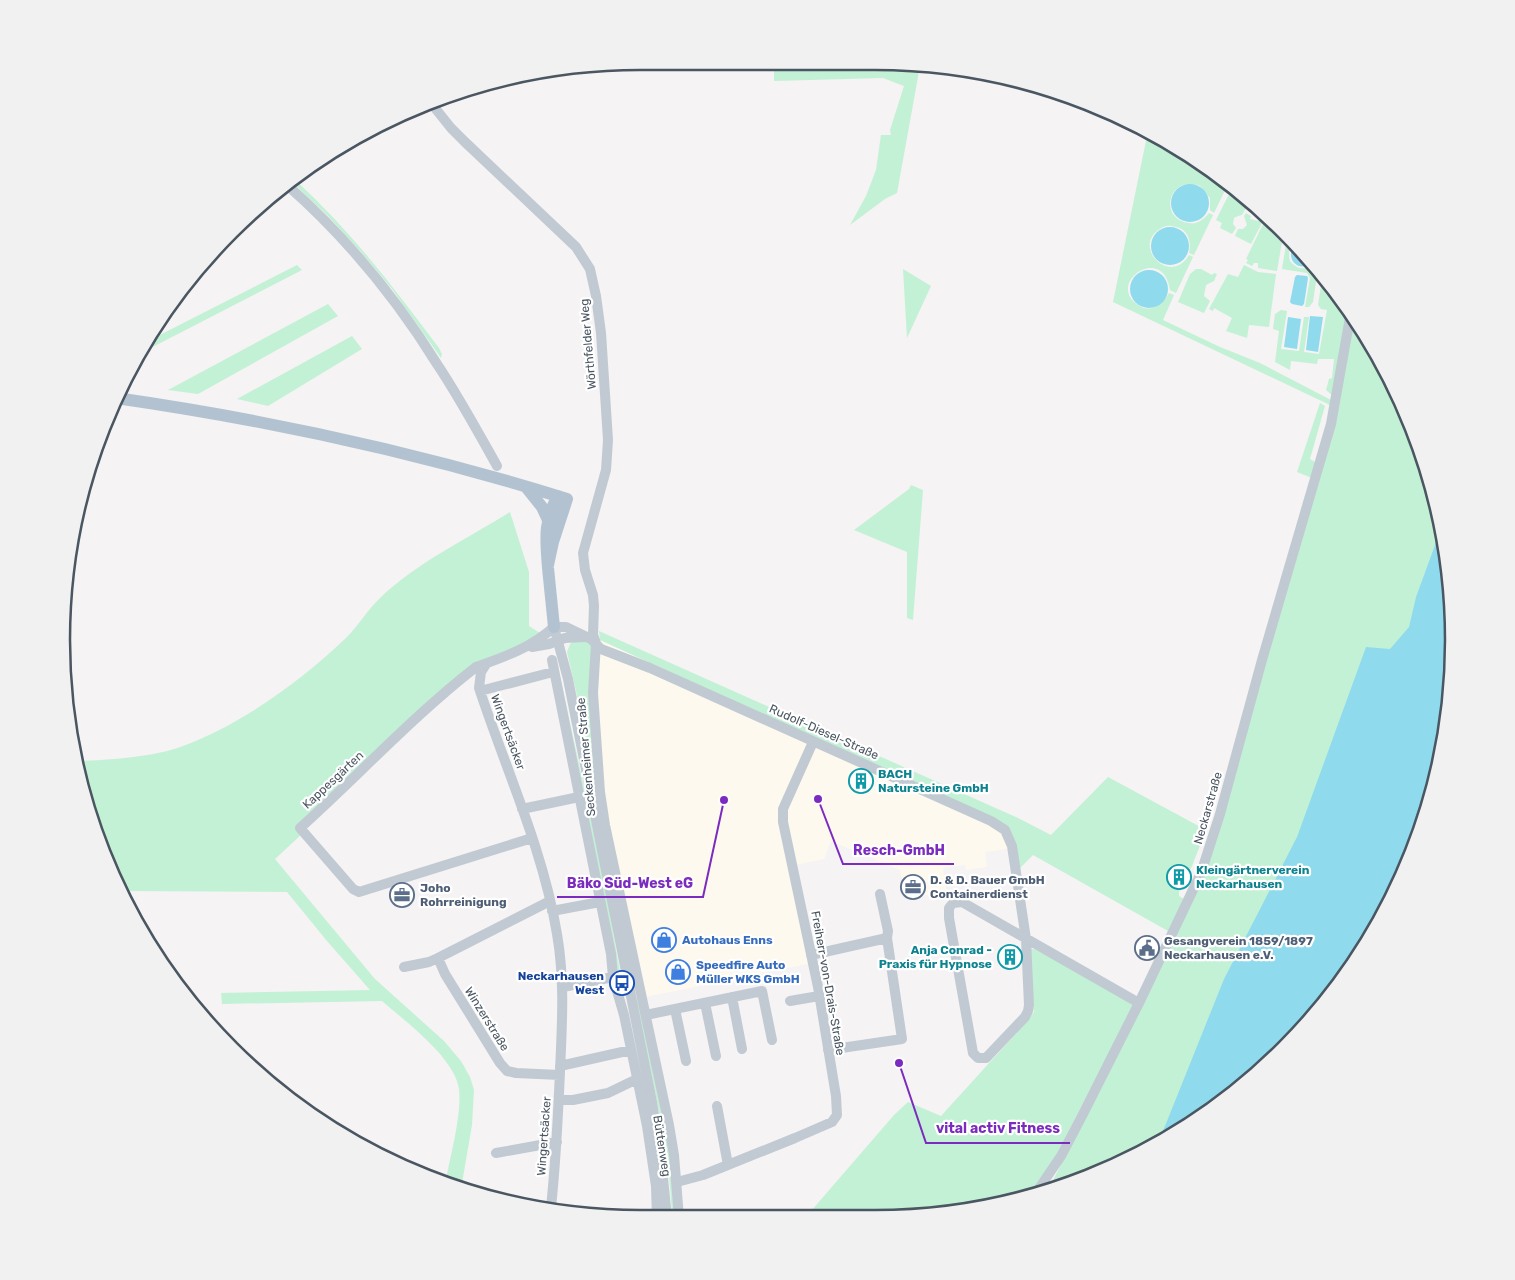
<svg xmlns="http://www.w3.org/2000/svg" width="1515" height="1280" font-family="Rubik,sans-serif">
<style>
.commercial{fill:#fdf9ef}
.green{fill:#c3f1d5}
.water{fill:#90daee}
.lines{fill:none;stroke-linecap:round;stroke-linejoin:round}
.minor{stroke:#c1cad2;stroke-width:10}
.major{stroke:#b3c2d1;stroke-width:12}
.labels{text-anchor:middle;stroke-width:4.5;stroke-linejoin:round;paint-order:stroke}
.street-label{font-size:12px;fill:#4a5661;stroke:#fff}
.culture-label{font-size:12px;font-weight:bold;fill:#0d838f;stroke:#fff;text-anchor:start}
.service-label{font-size:12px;font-weight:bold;fill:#4e5e75;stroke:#fff;text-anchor:start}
.shop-label{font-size:12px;font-weight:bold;fill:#366cbe;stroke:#fff;text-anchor:start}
.transit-label{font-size:12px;font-weight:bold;fill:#164399;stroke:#fff;text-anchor:end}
.rim{fill:none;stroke:#4a5661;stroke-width:2.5}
.leader{fill:none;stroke:#7b2cbf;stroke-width:2}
.callout-dot{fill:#7b2cbf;stroke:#fff;stroke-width:2}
.callout-label{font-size:14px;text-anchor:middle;font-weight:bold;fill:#7b2cbf;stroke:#fff;stroke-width:4.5;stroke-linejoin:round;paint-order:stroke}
</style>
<rect width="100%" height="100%" fill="#f5f3f3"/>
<path class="commercial" d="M600 640 984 814 1015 848 985 852 987 867 966 870 965 865 943 868 947 892 906 898 900 870 831 841 824 859 791 866 808 964 645 997 623 915 589 693Z"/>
<path class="green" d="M868 65 920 66 897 193 885 199 850 225 866 196 876 170 881 135H891L890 130 904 86 883 78 774 81V67Z
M1148 131 1197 159 1228 184 1214 213 1210 210V198L1200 186C1168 174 1158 220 1189 223 1197 225 1204 219 1209 213L1213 215 1194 255 1189 253C1192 239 1187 227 1171 226 1166 225 1161 228 1157 231 1134 249 1171 286 1189 255L1193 257 1176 293 1170 290C1163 243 1105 283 1138 305 1150 314 1163 304 1169 293L1174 295 1163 320 1220 347 1260 363 1331 400 1330 405 1113 302Z
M295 180C351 231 394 288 439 348L442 354 441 358 392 289 362 253 328 216 292 182Z
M1232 188 1251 204 1250 207 1247 206 1242 215 1238 216 1234 218 1233 224 1236 228 1232 234 1220 228 1222 223 1216 220Z
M1246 213 1251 216 1250 219 1258 221 1260 220 1263 221 1251 244 1235 236 1238 229H1243L1247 225 1244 216Z
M1269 218 1284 230 1277 271 1258 268V263H1254L1252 266 1246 263 1248 260 1246 259 1264 222 1267 223Z
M1289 237 1294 243C1289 247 1288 255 1290 261 1296 268 1301 270 1310 267L1317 275 1313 302 1309 307H1305L1310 278 1307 273 1282 269 1287 238Z
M297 265 302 270 141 353 146 342Z
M1244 265 1258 272 1276 274 1269 327 1249 325 1247 338 1226 331 1232 318 1214 308 1213 311 1209 309 1228 274 1238 277Z
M903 269 931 286 907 338Z
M1196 269H1201L1212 275 1214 273 1217 274 1214 281 1206 285 1204 296 1210 301 1204 313 1178 302 1190 274Z
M1316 269 1348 308 1333 396 1326 390 1329 379 1332 378 1334 359H1318L1317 364 1291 361 1290 370 1275 362 1279 331 1273 329 1275 314 1281 310 1287 311 1281 349 1299 351 1304 317H1309L1304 352 1319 354 1327 310 1321 309 1318 305 1322 279 1319 278V274Z
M328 304 338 316 198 394 168 390Z
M1353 315 1410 419 1443 527 1454 640 1448 699 1284 1049 1196 1121 1096 1175 1048 1190 1084 1120 1205 874 1333 425Z
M352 336 362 349 268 406 237 399Z
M1320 403 1325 406 1310 459 1317 463 1312 478 1297 472Z
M911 485 923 490 913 620 907 618V552L854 530 909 489Z
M510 512 529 572V626L540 633 528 644 495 655 475 665 353 773 302 834 275 859 375 979 444 1041 461 1061 470 1077 474 1090 472 1125 461 1189 445 1184C450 1158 462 1114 459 1089 455 1058 405 1021 382 1001L222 1004 221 993 370 990 327 941 287 892 121 891 105 861 78 761C110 760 154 757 183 746 242 724 301 681 346 638 359 625 368 609 381 597 418 562 467 539 510 512Z
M599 631 1018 818 1051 835 1108 777 1206 830 1192 866 1179 892V896L1184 899 1168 931 1033 855 1019 869 1008 830 882 769 600 640Z
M574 641 591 642 599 822 576 691 567 652 570 644Z
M559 672 602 870 620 971 618 976Z
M1030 949H1034L1136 1001 1041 1184 1030 1195 988 1208 875 1219 805 1218 894 1115 908 1102 941 1116 1029 1019 1034 1012 1028 954Z
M636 998 638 1000 669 1149 675 1218H672C670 1150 653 1084 639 1018Z"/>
<path class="water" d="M1171 203a19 19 0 1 1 38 0a19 19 0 1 1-38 0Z
M1151 246a19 19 0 1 1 38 0a19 19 0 1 1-38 0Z
M1295 244 1312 264C1297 273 1284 257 1295 244Z
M1130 289a19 19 0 1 1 38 0a19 19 0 1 1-38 0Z
M1297 275 1307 276 1308 278 1304 304 1302 306 1292 304 1290 302 1295 277Z
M1310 316 1323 317 1318 352 1306 350Z
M1288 317 1301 319 1297 349 1284 347Z
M1442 526 1454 640 1443 753 1410 862 1356 962 1284 1049 1196 1121 1159 1141 1224 979 1297 837 1366 647 1390 649 1409 627 1416 597Z"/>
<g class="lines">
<path class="minor" d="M431 103 451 128 465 142 576 247 590 269 596 296 601 333 608 440 606 470 583 553 585 570 593 595 594 606 593 635 596 643 593 693 600 792 605 825 669 1125 674 1155 679 1218
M287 185C346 237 396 298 437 364 459 397 478 432 497 466
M554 627H566L591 639 601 649 650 668 991 821 1005 830 1012 846 1026 939 1029 1005 1028 1011 1025 1017 986 1058H978L973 1053 949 918V908L953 903 962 902 1139 1003
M554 627 568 679 652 1102 661 1158 667 1218
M532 647 549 644 565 638 585 637
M552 660 611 954 613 977 624 1015 647 1126 656 1186 657 1218
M486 664 481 672 479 688C506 770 543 849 557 934 565 980 562 1025 560 1071 558 1116 556 1162 551 1207
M480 691 553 672
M522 809 579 797
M532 838 359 892 353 889 300 828C359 775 413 716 476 667 504 657 531 648 554 627
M880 894 888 931 887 938
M550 901 438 958 445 974 500 1063 507 1071 516 1073 560 1075
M552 911 600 902
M811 955 887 938 902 1039 828 1050
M404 967 429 962 438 958
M563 987 613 977
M732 997 742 1049
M790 1001 819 996
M705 1003 716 1056
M675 1009 686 1061
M646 1015 762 991 772 1040
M560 1066 631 1050
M559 1100H573L608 1093 637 1079
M717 1106 728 1165
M496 1153 557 1142
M677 1182 703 1175 795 1138 832 1122 837 1115 836 1096 818 987 783 822V809L813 742
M1036 1193 1061 1156 1083 1114 1139 1003 1201 873 1220 814 1262 660 1331 424 1351 312"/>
<path class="major" d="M116 398C269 420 420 453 567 499L553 542 548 565
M526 487 542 507 548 520
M554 627C552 608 550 588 548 568 546 541 543 521 558 496"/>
</g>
<defs>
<symbol id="building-ring" viewBox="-11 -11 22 22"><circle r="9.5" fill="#fff" stroke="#0f9aa8" stroke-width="1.5"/><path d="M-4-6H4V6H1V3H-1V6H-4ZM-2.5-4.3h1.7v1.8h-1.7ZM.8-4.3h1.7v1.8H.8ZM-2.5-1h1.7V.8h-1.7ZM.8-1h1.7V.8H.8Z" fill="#0f9aa8"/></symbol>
<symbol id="office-ring" viewBox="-11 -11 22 22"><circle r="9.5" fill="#fff" stroke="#5c6f8a" stroke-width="1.5"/><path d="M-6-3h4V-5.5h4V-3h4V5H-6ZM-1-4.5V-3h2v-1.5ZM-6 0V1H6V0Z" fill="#5c6f8a"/></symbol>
<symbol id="shop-ring" viewBox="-11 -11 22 22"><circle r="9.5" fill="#fff" stroke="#3f7fe0" stroke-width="1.5"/><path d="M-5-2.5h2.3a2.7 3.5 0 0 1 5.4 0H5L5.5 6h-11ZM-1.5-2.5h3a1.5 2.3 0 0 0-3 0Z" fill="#3f7fe0"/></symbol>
<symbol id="civic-ring" viewBox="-11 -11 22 22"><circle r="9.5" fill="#fff" stroke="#5c6f8a" stroke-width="1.5"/><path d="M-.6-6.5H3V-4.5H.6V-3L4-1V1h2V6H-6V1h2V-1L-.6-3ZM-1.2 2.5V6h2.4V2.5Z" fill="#5c6f8a"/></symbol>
<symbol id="bus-ring" viewBox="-11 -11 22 22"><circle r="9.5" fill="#fff" stroke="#1a4fb4" stroke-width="1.5"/><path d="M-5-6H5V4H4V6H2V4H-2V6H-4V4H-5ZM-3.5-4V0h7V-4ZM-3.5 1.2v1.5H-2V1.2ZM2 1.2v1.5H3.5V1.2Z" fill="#1a4fb4"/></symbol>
</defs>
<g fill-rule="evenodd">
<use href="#building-ring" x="847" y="767" width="28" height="28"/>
<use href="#building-ring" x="1165" y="863" width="28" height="28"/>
<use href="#office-ring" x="899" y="873" width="28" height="28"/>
<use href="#office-ring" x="388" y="881" width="28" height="28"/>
<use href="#shop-ring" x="650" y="926" width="28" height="28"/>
<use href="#civic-ring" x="1133" y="934" width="28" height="28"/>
<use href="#building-ring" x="996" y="943" width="28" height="28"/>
<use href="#shop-ring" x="664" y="958" width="28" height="28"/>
<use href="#bus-ring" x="608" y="969" width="28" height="28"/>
</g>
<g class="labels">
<g class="street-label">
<text transform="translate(588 344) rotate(-95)" y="4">Wörthfelder Weg</text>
<text transform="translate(508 732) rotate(70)" y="4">Wingertsäcker</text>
<text transform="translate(824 732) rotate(24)" y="4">Rudolf-Diesel-Straße</text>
<text transform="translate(586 757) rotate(-95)" y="4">Seckenheimer Straße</text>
<text transform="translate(333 780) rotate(-43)" y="4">Kappesgärten</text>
<text transform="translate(1208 808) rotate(-74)" y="4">Neckarstraße</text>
<text transform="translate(828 983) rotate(80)" y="4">Freiherr-von-Drais-Straße</text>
<text transform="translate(487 1019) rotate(58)" y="4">Winzerstraße</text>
<text transform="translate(544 1136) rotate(-86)" y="4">Wingertsäcker</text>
<text transform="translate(662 1146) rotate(81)" y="4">Büttenweg</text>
</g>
<g class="culture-label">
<text x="878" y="778">BACH<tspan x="878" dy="14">Natursteine GmbH</tspan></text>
<text x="1196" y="874">Kleingärtnerverein<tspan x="1196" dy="14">Neckarhausen</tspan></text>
<text x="992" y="954" text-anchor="end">Anja Conrad -<tspan x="992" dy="14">Praxis für Hypnose</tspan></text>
</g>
<g class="service-label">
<text x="930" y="884">D. &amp; D. Bauer GmbH<tspan x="930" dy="14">Containerdienst</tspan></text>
<text x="420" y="892">Joho<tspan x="420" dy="14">Rohrreinigung</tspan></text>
<text x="1164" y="945">Gesangverein 1859/1897<tspan x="1164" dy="14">Neckarhausen e.V.</tspan></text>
</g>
<g class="shop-label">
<text x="682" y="944">Autohaus Enns</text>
<text x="696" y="969">Speedfire Auto<tspan x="696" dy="14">Müller WKS GmbH</tspan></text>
</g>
<g class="transit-label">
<text x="604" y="980">Neckarhausen<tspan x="604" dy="14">West</tspan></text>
</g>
</g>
<path d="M0 0H1515V1280H0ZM640 70H875A570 570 0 0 1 1445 640V640A570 570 0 0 1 875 1210H640A570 570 0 0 1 70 640V640A570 570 0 0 1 640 70Z" fill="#f1f1f2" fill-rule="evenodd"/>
<path class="rim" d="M640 70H875A570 570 0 0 1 1445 640V640A570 570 0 0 1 875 1210H640A570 570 0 0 1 70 640V640A570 570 0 0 1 640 70Z"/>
<path class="leader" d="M818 799L843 864H954M724 800L703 897H557M899 1063L926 1143H1070"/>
<g class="callout-dot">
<circle cx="818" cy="799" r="5"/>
<circle cx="724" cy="800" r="5"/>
<circle cx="899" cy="1063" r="5"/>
</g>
<g class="callout-label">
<text x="899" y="855">Resch-GmbH</text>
<text x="630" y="888">Bäko Süd-West eG</text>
<text x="998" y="1133">vital activ Fitness</text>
</g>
</svg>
